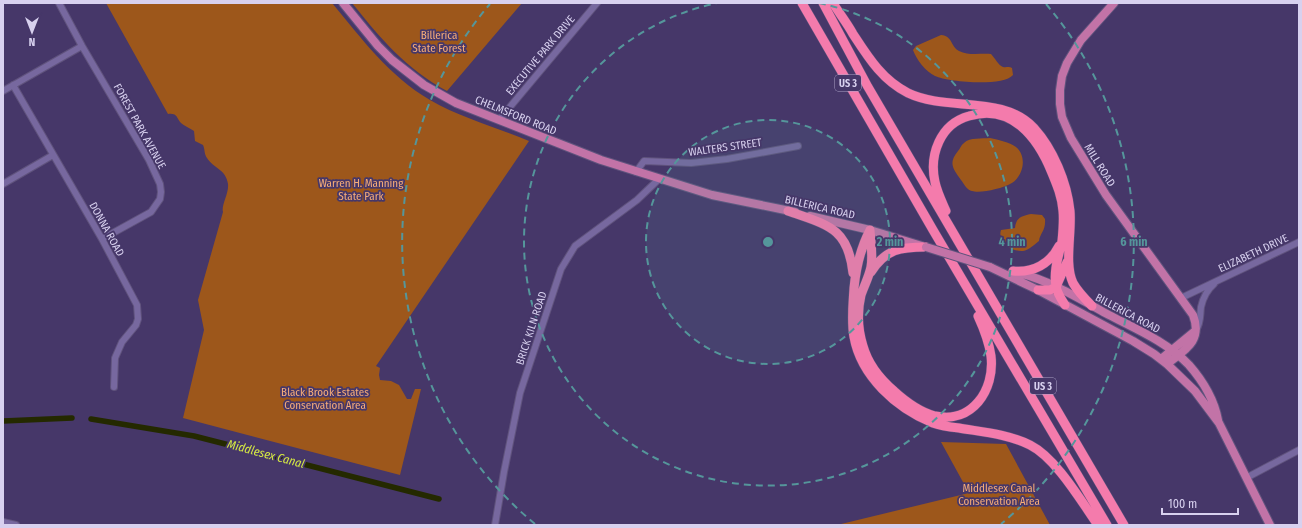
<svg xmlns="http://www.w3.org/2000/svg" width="1302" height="528" font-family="'Fira Sans Condensed',sans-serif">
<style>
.green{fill:#9d571b}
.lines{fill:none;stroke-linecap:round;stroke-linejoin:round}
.canal{stroke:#242900;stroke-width:5.5}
.minor-casing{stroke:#60537d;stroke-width:8}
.major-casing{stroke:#60537d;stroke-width:10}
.highway-casing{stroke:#60537d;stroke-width:10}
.minor{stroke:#77689f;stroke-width:6}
.major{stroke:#c273a7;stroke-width:8}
.highway{stroke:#f47bac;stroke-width:9}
.major-bridge-casing{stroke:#60537d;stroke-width:10;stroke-linecap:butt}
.major-bridge{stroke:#c273a7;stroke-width:8}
.ring{fill:none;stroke:#55969b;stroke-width:2;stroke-dasharray:7 5}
.labels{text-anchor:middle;stroke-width:3.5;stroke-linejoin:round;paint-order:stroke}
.shield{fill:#463769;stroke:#aca3c7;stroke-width:1}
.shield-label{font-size:10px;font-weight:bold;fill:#d8d1ef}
.park-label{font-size:11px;fill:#f7ad78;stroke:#463769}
.street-label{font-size:11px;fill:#d8d1ef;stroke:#463769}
.water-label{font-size:12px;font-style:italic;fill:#d7eb42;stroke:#463769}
.centre{fill:#55969b;stroke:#463769;stroke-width:2}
.ring-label{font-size:12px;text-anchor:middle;font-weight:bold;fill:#55969b;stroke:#463769;stroke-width:3.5;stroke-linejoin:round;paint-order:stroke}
</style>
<rect width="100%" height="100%" fill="#463769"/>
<path class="green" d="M106 3H332C362 39 389 76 430 100 461 118 496 127 529 141L376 366 380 368 379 375 380 380 391 381 399 385 407 399H411L415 389H421L400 475 183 418 204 330 198 300 223 212C221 205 229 194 228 184 226 169 213 168 207 158 204 154 205 149 203 145L195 141 194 131C190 128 184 126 181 123 176 118 178 113 168 114Z
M352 3H522L447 91C405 68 382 40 352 3Z
M941 35C953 36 950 46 959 51 969 56 981 53 991 54 995 58 998 65 1003 67 1006 68 1009 66 1012 68L1013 75C1003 87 948 82 935 76 926 72 916 59 913 50L916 46Z
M990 138C999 140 1009 142 1016 147 1028 157 1023 178 1010 184 1003 188 980 194 972 191 967 190 964 184 961 180 953 169 948 163 958 151 960 149 961 145 964 143 970 137 982 139 990 138Z
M1031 214 1042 215 1045 219C1046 231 1040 233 1039 241 1035 244 1029 250 1023 251 1012 252 997 242 1001 230L1015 228C1016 217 1022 216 1031 214Z
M941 442 1006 444 1050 525H837L969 493Z"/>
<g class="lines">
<path class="canal" d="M91 419 194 436 439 499
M3 421 72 418"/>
<defs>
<path id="minor" d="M59 3 82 46 149 160 160 184 161 192 160 199 151 212 102 239
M13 85 102 239 137 305 138 319 136 325 122 342 115 358 114 387
M3 91 82 46
M499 120 597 3
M636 172 644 161 691 163 727 159 798 146
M3 184 53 155
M1181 298 1299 242
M1196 330C1201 323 1200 315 1201 307 1203 298 1207 290 1214 284
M1246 478 1299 450
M3 522 16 525
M495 525 504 472 520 393 561 269 575 246 637 200 659 179"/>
<path id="major" d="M343 3 378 46 392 60 424 85 456 103 601 160 712 195 795 212
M1114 3 1081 40 1067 63 1062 76 1060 90V104L1062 117 1071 138 1106 195 1193 315C1203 341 1185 350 1167 364
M810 216 870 230 922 246
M990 267 1038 290 1133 341 1154 354 1167 364 1195 391 1219 423 1270 525
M1019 273C1051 281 1080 299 1109 315 1136 329 1167 342 1189 365 1203 381 1214 399 1218 420
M1161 359 1195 331"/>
<path id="highway" d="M802 3 933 230 1107 525
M823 3 868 87 1124 525
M833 3C839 13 847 23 853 34 868 57 882 80 908 93 948 112 1002 94 1034 128 1053 149 1067 182 1070 211 1072 233 1064 264 1073 283 1078 292 1085 299 1092 306
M788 211C827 225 848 227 853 273
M946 211C942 202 937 192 935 182 929 155 940 124 969 116 1012 103 1038 138 1052 173 1057 185 1062 197 1063 211 1064 221 1063 231 1062 241 1059 255 1053 271 1056 286 1057 293 1061 299 1065 305
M870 230C860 249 856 268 854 288 853 305 851 321 854 337 861 376 896 408 933 423 941 426 950 427 959 428 983 432 1008 434 1030 445 1056 458 1081 501 1098 525
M870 230C871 243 873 255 871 267 869 277 864 286 861 295 857 312 858 330 863 346 868 364 880 379 894 391 905 401 920 412 935 416 972 424 995 390 991 356 989 342 984 329 978 316
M1013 271C1033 273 1050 264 1059 246
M871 272C886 249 900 247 926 247
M1038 290H1050L1056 287 1067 262"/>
</defs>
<use href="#minor" class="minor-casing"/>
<use href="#major" class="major-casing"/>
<use href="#highway" class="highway-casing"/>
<use href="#minor" class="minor"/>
<use href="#major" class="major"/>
<use href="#highway" class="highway"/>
<defs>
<path id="major-bridge" d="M926 247 990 267"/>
</defs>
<use href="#major-bridge" class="major-bridge-casing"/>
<use href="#major-bridge" class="major-bridge"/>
</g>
<circle cx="768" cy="242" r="122" fill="#55969b" fill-opacity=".12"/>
<g class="ring">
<circle cx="768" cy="242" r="122"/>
<path d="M819 3A244 244 0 1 1 717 3"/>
<path d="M535 524A366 366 0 0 1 490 4M1046 4A366 366 0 0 1 1001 524"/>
</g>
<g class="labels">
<g class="shield">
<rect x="835" y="75" width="26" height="16" rx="3"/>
<rect x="1030" y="378" width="26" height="16" rx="3"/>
</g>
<g class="shield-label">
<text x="848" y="87">US 3</text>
<text x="1043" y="390">US 3</text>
</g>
<g class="park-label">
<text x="439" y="39">Billerica<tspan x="439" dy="13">State Forest</tspan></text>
<text x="361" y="187">Warren H. Manning<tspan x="361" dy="13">State Park</tspan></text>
<text x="325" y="396">Black Brook Estates<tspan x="325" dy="13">Conservation Area</tspan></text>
<text x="999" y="492">Middlesex Canal<tspan x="999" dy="13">Conservation Area</tspan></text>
</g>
<g class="street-label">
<text transform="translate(540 55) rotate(-50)" y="4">EXECUTIVE PARK DRIVE</text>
<text transform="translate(516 115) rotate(22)" y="4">CHELMSFORD ROAD</text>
<text transform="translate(140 126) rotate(61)" y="4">FOREST PARK AVENUE</text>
<text transform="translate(725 147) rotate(-8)" y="4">WALTERS STREET</text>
<text transform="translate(1100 165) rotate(58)" y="4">MILL ROAD</text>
<text transform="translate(820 207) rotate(13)" y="4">BILLERICA ROAD</text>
<text transform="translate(107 229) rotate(61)" y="4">DONNA ROAD</text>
<text transform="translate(1253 253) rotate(-25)" y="4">ELIZABETH DRIVE</text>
<text transform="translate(1128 313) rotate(28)" y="4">BILLERICA ROAD</text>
<text transform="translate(531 328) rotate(-72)" y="4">BRICK KILN ROAD</text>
</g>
<g class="water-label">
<text transform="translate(266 454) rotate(15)" y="4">Middlesex Canal</text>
</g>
</g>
<circle cx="768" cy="242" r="6" class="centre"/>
<g class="ring-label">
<text x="890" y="246">2 min</text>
<text x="1012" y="246">4 min</text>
<text x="1134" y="246">6 min</text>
</g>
<rect width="1302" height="528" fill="none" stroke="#d8d1ef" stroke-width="8"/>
<g transform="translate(32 32) rotate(180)" stroke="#463769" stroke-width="3" paint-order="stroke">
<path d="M0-3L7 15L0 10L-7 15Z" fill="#d8d1ef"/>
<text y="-6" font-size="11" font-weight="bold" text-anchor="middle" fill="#d8d1ef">N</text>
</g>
<path d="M1162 508v6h76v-6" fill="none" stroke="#d8d1ef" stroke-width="2"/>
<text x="1168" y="508" font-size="12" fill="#d8d1ef" stroke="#463769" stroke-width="3" paint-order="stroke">100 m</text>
</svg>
